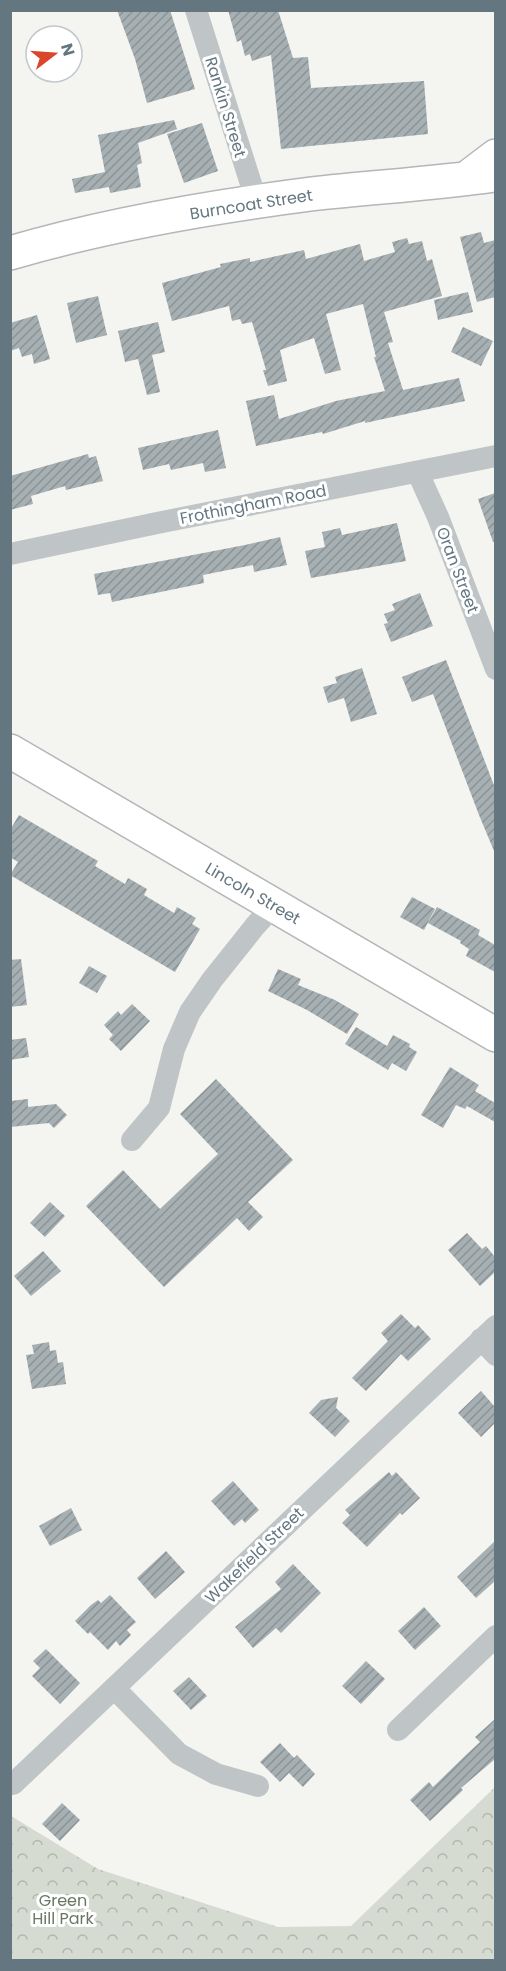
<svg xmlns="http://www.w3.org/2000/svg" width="506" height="1971" font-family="Poppins,sans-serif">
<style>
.park{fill:url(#park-crowns)}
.building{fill:url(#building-hatch)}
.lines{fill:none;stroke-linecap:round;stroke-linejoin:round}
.secondary-casing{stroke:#b2b7ba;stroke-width:36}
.highway-casing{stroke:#b2b6b8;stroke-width:36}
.street{stroke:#bfc4c6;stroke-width:22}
.secondary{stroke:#fff;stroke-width:33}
.highway{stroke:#fff;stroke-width:33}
.labels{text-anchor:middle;stroke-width:6;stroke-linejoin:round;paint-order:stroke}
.street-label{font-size:16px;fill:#647680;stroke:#fff}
.park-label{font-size:16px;fill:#697763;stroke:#fff}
</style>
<defs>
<pattern id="park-crowns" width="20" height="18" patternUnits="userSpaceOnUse" patternTransform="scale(1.5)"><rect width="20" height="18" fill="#d6dbd1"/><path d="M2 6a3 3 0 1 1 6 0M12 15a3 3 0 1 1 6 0" fill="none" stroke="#b1b6af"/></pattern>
<pattern id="building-hatch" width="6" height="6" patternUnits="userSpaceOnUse" patternTransform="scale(1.5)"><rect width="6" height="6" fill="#a6afb2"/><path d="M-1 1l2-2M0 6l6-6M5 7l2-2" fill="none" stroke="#8b9396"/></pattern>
</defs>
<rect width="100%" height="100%" fill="#f4f4f0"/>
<path class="park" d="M495 1787V1960H11V1816L98 1869 278 1927 351 1926Z"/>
<path class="building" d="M117 10H170L195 89 147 103 135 59Z
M228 10H278L293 58 308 57 311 88 424 81 428 134 281 149 271 55 252 61 250 54 245 56 241 40 237 42Z
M174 120 177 129 138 143 142 163 137 165 141 187 110 193 109 187 75 193 72 179 105 172 98 135Z
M202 123 218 171 184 183 167 134Z
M481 232 484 243 495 240V297L477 302 460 237Z
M407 238 409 244 422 241 427 261 432 259 442 296 384 312 393 342 388 343 403 390 459 378 465 401 365 423V421L323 434 322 432 256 446 246 401 274 395 279 419 336 401 385 391 374 357H376L363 304 326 314 341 370 325 374 314 338 280 350 287 381 268 386 263 370H266L252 322 242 324 240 319 232 321 229 306 172 321 162 283 221 267 220 264 250 258V262L304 250 306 259 360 244 364 261 395 252 392 242Z
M468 292 473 312 438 320 434 300Z
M98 296 107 335 76 343 67 303Z
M37 315 50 359 34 364 32 354 22 357 19 348 10 351V323Z
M158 322 165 352 152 355 160 392 147 395 138 359 125 362 118 331Z
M463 327 493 341 481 366 451 352Z
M218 430 226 468 205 472 203 463 171 470 169 464 143 470 138 448Z
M88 454 89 458 96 456 103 481 66 490 65 486 31 496 33 504 10 510V476Z
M495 493V541L493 542 478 499Z
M397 523 406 561 311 578 305 551 325 547 322 532 340 528 342 535Z
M280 537 287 565 254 572 253 565 203 575 204 583 112 602 110 593 98 595 94 574 245 545Z
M420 593 433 626 391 642 384 624 388 623 384 614 395 610 392 604Z
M446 660 495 788V850L494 851 479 815 433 694 412 702 402 677Z
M362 668 377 714 351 722 344 698 328 703 323 687 337 683 335 677Z
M19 815 98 861 95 866 125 884 128 878 147 889 144 895 174 913 177 907 196 918 192 924 200 929 175 972 10 875 18 862 10 857V830Z
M412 897 435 909 424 930 400 917Z
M437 907 480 930 478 935 495 945V972L466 956 469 949 460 943 461 941 428 923Z
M21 959 27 1005 10 1007V960Z
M89 966 107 976 97 993 79 983Z
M278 969 301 979 298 985 335 1000 359 1014 347 1034 307 1010 268 991Z
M132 1004 150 1021 121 1051 109 1039 113 1035 104 1025 118 1011 121 1015Z
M356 1027 387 1046 393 1035 410 1044 409 1047 417 1052 406 1071 392 1063 388 1070 345 1044Z
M26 1038 29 1057 10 1060V1040Z
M450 1067 479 1085 475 1091 495 1103V1122L467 1106 465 1109 456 1105 443 1128 421 1115Z
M216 1079 293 1160 248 1202 263 1217 249 1231 237 1218 164 1287 86 1206 123 1170 160 1209 218 1154 180 1114Z
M28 1099V1107L56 1104 67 1115 54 1128 49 1123 10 1127V1101Z
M50 1202 65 1216 45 1237 30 1223Z
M467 1233 482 1249 486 1246 495 1257V1272L480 1286 448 1250Z
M43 1251 61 1271 31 1296 14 1276Z
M401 1314 415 1328 418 1325 431 1339 408 1361 401 1354 366 1391 352 1378 388 1341 381 1333Z
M49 1342 50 1351 56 1350 58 1363 63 1362 66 1384 32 1389 26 1355 34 1354 32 1345Z
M481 1391 495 1407V1423L481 1437 458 1413Z
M338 1397 336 1408 350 1421 335 1437 309 1413 321 1400Z
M389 1472 392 1476 396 1472 420 1498 402 1515 400 1513 367 1547 342 1523 350 1515 345 1510Z
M233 1481 259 1510 245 1523 242 1519 234 1526 211 1501Z
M71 1508 82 1530 50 1546 39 1526Z
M495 1541V1581L476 1598 457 1577Z
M166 1551 185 1572 155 1599 137 1578Z
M293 1564 321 1593 281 1633 276 1628 253 1648 235 1627 281 1589 275 1582Z
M110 1595 136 1622 127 1630 131 1635 120 1646 116 1641 108 1650 90 1632 88 1634 75 1621 91 1605 98 1600 101 1603Z
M424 1607 441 1626 415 1650 398 1631Z
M46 1649 80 1683 60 1704 32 1676 40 1668 33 1661Z
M366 1661 385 1679 361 1704 342 1686Z
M189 1677 207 1696 191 1710 173 1691Z
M495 1719V1759L461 1788 463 1790 430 1821 410 1800 429 1782 433 1787 467 1754 480 1742 475 1737Z
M280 1743 294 1758 297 1755 315 1774 303 1787 289 1773 280 1782 260 1762Z
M62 1803 80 1820 60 1841 42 1824Z"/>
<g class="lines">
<defs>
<path id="secondary" d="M10 253C108 224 210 207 311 194 372 187 433 184 494 175
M10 751 496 1035"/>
<path id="highway" d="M467 178 496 156"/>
</defs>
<use href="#secondary" class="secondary-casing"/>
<use href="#highway" class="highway-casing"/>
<path class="street" d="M196 10 257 203
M418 473 438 517 496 669
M10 554 162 522 496 456
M132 1140 159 1108 174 1049 190 1012 212 980 255 926 274 905
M481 1339 496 1355
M114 1688 179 1754 216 1774 258 1786
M398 1730 496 1636
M13 1784 496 1326"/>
<use href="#secondary" class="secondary"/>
<use href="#highway" class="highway"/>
</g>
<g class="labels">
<g class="street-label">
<text transform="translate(226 107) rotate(73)" y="6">Rankin Street</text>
<text transform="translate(251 204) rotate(-9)" y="6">Burncoat Street</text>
<text transform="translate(253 504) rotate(-11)" y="6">Frothingham Road</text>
<text transform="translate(458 570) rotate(69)" y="6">Oran Street</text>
<text transform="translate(253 893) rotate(30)" y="6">Lincoln Street</text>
<text transform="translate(254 1555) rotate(-44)" y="6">Wakefield Street</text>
</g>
<g class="park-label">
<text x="63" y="1906">Green<tspan x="63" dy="18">Hill Park</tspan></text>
</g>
</g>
<rect width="506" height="1971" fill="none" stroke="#647680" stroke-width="24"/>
<g transform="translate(54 54) rotate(73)"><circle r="28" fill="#ffffff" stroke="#c1c8cc" stroke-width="1.5"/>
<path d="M0-4.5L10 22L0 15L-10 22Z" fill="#d9462b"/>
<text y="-9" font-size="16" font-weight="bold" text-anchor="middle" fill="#647680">N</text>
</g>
</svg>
